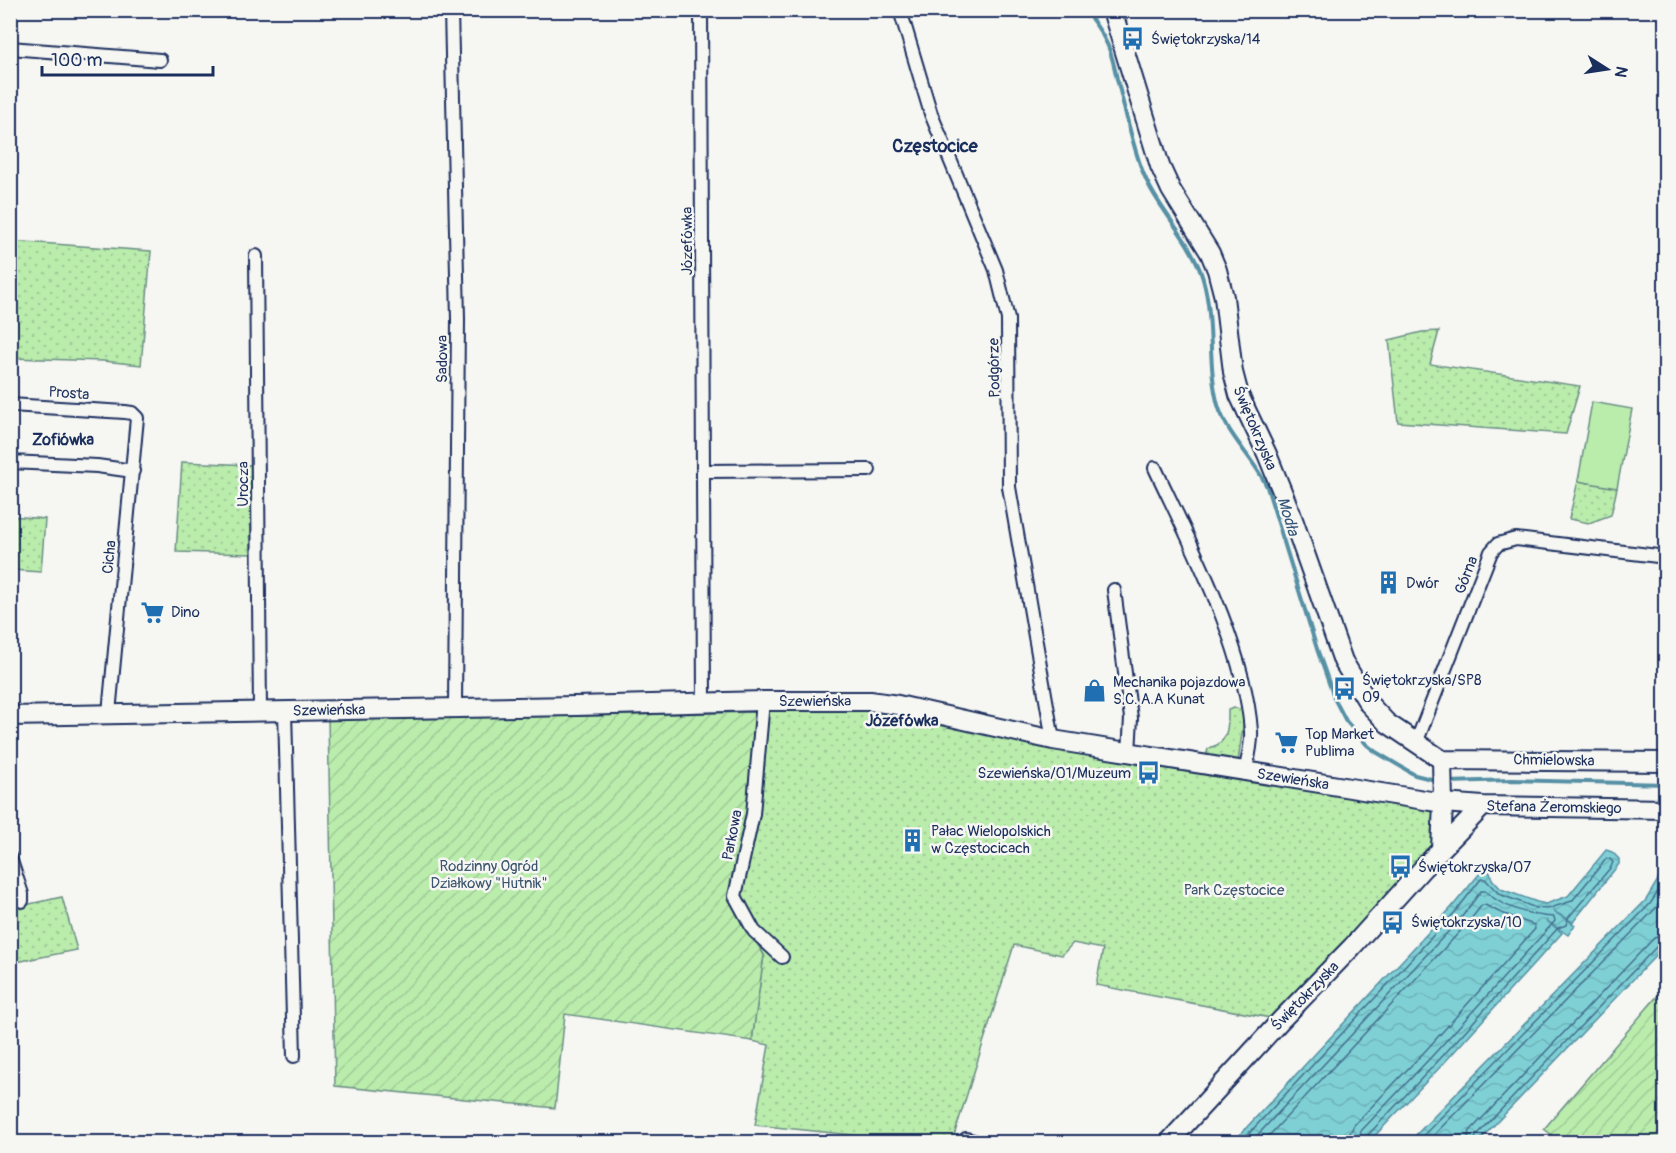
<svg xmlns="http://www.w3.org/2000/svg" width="1676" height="1153" font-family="Pangolin,sans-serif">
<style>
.grass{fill:url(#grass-dots);stroke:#6a8e85;stroke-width:1.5}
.garden{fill:url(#garden-furrows);stroke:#6a8e85;stroke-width:1.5}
.pitch{fill:#baecac;stroke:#6a8e85;stroke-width:1.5}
.water{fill:url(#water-waves);stroke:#5790a5;stroke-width:1.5}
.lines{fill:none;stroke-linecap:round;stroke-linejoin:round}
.shore{stroke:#436f8e;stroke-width:1.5}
.stream{stroke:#5790a5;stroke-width:4}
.street-casing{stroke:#1b2f5e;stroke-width:16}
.secondary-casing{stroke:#1b2f5e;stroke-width:22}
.street{stroke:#f6f6f2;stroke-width:12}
.secondary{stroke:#f6f6f2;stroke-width:18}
.labels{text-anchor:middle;stroke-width:5;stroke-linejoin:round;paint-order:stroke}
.poi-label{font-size:15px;fill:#1b2f5e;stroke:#f6f6f2;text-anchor:start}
.street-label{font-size:15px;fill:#1b2f5e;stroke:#f6f6f2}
.park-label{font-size:15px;fill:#3b556e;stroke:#f6f6f2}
.neighbourhood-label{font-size:16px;font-weight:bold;fill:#1b2f5e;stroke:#f6f6f2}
.water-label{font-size:16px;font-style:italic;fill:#34577c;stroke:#f6f6f2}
.quarter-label{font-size:18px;font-weight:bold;fill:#1b2f5e;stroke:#f6f6f2}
</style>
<defs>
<pattern id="grass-dots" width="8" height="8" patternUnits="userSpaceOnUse" patternTransform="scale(1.5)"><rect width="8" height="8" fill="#baecac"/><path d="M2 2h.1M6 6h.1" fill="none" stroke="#9fcb96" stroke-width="1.8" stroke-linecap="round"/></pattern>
<pattern id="garden-furrows" width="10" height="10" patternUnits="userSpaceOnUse" patternTransform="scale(1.5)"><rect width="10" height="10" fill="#baecac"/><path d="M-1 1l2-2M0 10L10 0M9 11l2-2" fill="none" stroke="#9fcb96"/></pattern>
<pattern id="water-waves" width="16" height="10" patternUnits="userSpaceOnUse" patternTransform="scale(1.5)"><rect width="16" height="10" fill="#7fd0d5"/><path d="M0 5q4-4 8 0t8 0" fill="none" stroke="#6db3b9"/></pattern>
</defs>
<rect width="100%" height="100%" fill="#f6f6f2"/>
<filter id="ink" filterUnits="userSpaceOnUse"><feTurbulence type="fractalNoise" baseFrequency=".0167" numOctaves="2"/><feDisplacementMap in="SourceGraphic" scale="12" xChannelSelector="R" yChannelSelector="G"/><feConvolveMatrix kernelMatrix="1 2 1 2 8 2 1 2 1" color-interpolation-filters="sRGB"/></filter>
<g filter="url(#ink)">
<path class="grass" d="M11 241 151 251 141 365 103 361 11 358Z
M1439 331 1430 364 1580 386 1566 434 1398 422 1389 340 1422 332Z
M182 462 251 465V554L176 552Z
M1578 481 1617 488 1611 515 1589 523 1569 519Z
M11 516 45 519 41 572 11 570Z
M763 701H870L1443 803 1441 849 1281 1020 1096 985 1103 949 1073 943 1062 955 1014 945 952 1142H922L755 1125 769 1045 752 1041 764 955 731 900Z
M1234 708 1242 709 1244 719 1238 762 1206 756 1208 749C1211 747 1214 746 1217 745 1229 738 1228 722 1228 710Z
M62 897 77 950 11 963V908Z"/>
<path class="garden" d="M757 712 748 811 731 900 764 955 752 1041 565 1014 555 1108 335 1086 328 718 585 716Z
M1665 987V1142H1561L1544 1129Z"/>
<path class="pitch" d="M1592 402 1632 409 1617 488 1578 481Z"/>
<path class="water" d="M1606 850 1612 852 1619 859V864L1573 922 1553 911 1575 925 1568 935 1546 920 1562 933 1443 1064 1369 1142H1233L1451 908 1486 866 1488 867 1492 879 1501 889 1537 902 1546 904 1568 896Z
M1665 868V946L1478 1142H1409L1646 900Z"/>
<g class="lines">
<path class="shore" d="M1241 1142 1455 912 1481 879H1485L1499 894 1536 908 1547 909 1572 901 1606 859H1610L1613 862 1611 867 1568 918 1566 925 1558 928 1439 1060 1367 1136 1365 1142
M1251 1142 1461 918 1481 891H1485C1501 907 1532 916 1554 917L1555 921 1433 1055 1361 1131 1358 1142
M1263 1142 1467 924 1482 905H1485L1499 912 1534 925 1535 929 1427 1049 1354 1125 1350 1133 1349 1142
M1417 1142 1650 904 1666 880
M1427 1142 1655 909 1666 894
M1466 1142 1470 1131 1654 938 1666 934
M1474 1142 1476 1136 1659 944 1666 942"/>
<path class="stream" d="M1084 10C1092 19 1100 30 1105 40 1112 52 1114 66 1117 79 1125 109 1131 139 1141 167 1154 205 1186 233 1200 270 1216 313 1206 361 1218 405 1227 436 1254 458 1267 487L1317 649 1335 700 1346 721 1367 745 1376 752 1415 775 1439 781
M1449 782 1512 780 1666 784"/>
<defs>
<path id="street" d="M451 10 458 319 455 708
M701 10 704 703
M900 10 931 114 996 270 1008 319 1009 487 1053 740
M10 48 160 60
M256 256 260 711
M10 405 125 412 132 413 137 418 109 713
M10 462 97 466 133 471
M1155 468C1191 545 1245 646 1251 731 1252 744 1248 759 1245 772
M703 471 869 470
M1114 590 1131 718 1129 753
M763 701 753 814 735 896 754 931 782 957
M285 711 294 1056
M1416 743 1491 552 1498 544 1516 539 1666 557
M10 858 22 894V901
M966 1139 977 1142"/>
<path id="secondary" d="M1112 10 1160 166 1171 190 1210 253 1217 270 1224 297 1233 372 1239 395 1267 454 1290 511 1343 661 1369 704 1387 723 1442 760
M10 716 576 706 763 701H870L898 705 1053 740 1443 803 1483 806 1666 809
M1442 760 1666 762
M1441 849 1443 803 1442 760
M1169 1142 1281 1020 1352 947 1424 867 1483 806"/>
</defs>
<use href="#street" class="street-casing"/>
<use href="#secondary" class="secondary-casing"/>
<use href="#street" class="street"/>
<use href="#secondary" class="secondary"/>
</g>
</g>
<defs>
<symbol id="bus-bare" viewBox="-9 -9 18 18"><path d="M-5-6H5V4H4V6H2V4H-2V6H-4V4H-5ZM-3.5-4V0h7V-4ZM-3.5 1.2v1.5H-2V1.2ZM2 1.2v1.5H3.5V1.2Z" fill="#1f6fb2" stroke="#f6f6f2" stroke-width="2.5" paint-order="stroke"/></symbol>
<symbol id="building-bare" viewBox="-9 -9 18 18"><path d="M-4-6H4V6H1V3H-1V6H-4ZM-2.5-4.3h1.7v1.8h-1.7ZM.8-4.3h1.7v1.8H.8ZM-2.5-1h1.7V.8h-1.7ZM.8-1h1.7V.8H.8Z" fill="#1f6fb2" stroke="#f6f6f2" stroke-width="2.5" paint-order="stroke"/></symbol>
<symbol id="supermarket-bare" viewBox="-9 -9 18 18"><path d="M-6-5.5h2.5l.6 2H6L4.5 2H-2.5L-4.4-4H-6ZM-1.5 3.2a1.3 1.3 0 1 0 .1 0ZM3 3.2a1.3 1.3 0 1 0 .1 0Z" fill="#1f6fb2" stroke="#f6f6f2" stroke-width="2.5" paint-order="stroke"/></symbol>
<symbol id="shop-bare" viewBox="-9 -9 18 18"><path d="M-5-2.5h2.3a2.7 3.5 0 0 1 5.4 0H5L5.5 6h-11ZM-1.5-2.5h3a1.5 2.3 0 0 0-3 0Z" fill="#1f6fb2" stroke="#f6f6f2" stroke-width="2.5" paint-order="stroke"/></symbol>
</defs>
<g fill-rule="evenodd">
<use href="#bus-bare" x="1116" y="22" width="33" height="33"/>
<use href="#building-bare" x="1372" y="566" width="33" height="33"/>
<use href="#supermarket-bare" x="136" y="596" width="33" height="33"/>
<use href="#bus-bare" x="1328" y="672" width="33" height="33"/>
<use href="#shop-bare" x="1078" y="674" width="33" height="33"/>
<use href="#supermarket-bare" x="1270" y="726" width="33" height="33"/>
<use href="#bus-bare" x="1132" y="756" width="33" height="33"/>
<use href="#building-bare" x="896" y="824" width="33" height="33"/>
<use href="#bus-bare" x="1384" y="850" width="33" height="33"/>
<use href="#bus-bare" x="1376" y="906" width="33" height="33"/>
</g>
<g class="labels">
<g class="poi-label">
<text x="1151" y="44">Świętokrzyska/14</text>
<text x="1406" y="588">Dwór</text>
<text x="171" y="617">Dino</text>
<text x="1362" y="685">Świętokrzyska/SP8<tspan x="1362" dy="17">09</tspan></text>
<text x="1113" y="687">Mechanika pojazdowa<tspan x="1113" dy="17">S.C. A.A Kunat</tspan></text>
<text x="1305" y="739">Top Market<tspan x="1305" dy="17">Publima</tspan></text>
<text x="1131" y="778" text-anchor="end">Szewieńska/01/Muzeum</text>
<text x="931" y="836">Pałac Wielopolskich<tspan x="931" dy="17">w Częstocicach</tspan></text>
<text x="1418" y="872">Świętokrzyska/07</text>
<text x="1411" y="927">Świętokrzyska/10</text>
</g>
<g class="street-label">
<text transform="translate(687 241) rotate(-90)" y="5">Józefówka</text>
<text transform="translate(442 359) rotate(-90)" y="5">Sadowa</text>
<text transform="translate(994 368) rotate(-91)" y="5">Podgórze</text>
<text transform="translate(69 393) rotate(4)" y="5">Prosta</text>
<text transform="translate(1255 428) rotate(67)" y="5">Świętokrzyska</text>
<text transform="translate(243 484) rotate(-90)" y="5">Urocza</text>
<text transform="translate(109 557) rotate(-84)" y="5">Cicha</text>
<text transform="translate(1466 575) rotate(-69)" y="5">Górna</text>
<text x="815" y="706">Szewieńska</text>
<text transform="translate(329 710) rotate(-1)" y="5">Szewieńska</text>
<text transform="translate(1554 760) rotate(1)" y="5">Chmielowska</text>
<text transform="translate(1293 779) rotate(9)" y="5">Szewieńska</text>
<text transform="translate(1554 807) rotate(1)" y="5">Stefana Żeromskiego</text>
<text transform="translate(732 835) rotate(-79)" y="5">Parkowa</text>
<text transform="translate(1305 996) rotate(-46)" y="5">Świętokrzyska</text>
</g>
<g class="park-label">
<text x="489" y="871">Rodzinny Ogród<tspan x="489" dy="17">Działkowy "Hutnik"</tspan></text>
<text x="1234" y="895">Park Częstocice</text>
</g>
<g class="neighbourhood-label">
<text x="63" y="445">Zofiówka</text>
<text x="902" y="726">Józefówka</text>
</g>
<g class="water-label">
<text transform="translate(1289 516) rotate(73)" y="6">Modła</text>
</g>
<g class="quarter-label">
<text x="935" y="152">Częstocice</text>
</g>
</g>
<rect width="1676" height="1153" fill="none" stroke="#f6f6f2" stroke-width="36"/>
<rect x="18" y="18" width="1640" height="1117" fill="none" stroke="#1b2f5e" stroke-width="2" filter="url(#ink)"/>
<g transform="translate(1607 69) rotate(102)" stroke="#f6f6f2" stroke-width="4.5" paint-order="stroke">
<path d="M0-4.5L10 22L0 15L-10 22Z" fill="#1b2f5e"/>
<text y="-9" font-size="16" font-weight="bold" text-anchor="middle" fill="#1b2f5e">N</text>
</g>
<path d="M42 66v9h171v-9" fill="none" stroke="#1b2f5e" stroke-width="3"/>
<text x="51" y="66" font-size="18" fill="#1b2f5e" stroke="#f6f6f2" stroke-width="4.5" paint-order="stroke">100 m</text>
</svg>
